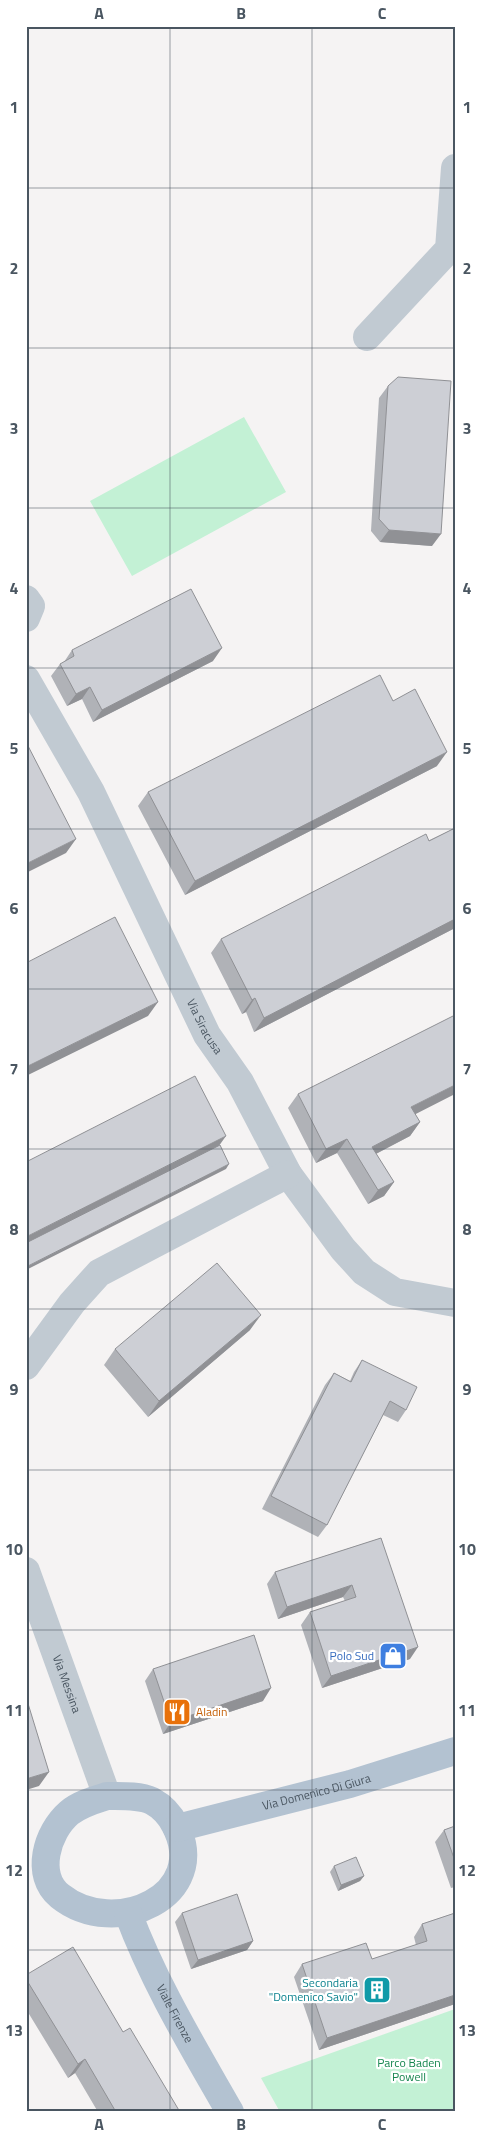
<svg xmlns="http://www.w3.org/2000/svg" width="481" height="2138" font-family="'Titillium Web',sans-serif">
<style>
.green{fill:#c3f1d5}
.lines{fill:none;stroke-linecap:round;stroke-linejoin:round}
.minor{stroke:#c1cad2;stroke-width:28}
.major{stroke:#b3c2d1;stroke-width:28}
.wall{fill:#b0b2b7}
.shaded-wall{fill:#909195}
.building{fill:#cdcfd5;stroke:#909195}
.grid{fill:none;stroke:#4a5661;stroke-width:1;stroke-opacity:0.55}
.labels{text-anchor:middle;stroke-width:4.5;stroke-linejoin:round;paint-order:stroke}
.street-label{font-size:12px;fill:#4a5661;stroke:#fff}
.shop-label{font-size:12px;fill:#366cbe;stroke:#fff;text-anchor:end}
.food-label{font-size:12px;fill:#c56008;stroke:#fff;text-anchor:start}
.culture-label{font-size:12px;fill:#0d838f;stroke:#fff;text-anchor:end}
.park-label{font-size:12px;fill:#17864f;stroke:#fff}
.neatline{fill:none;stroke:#4a5661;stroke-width:2}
.grid-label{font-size:16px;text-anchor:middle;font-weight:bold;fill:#4a5661}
</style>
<rect width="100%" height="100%" fill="#f5f3f3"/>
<path class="green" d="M244 417 286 492 132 576 90 501Z
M455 2009V2112H280L261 2078Z"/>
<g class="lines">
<g class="minor">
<path d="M367 337 449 249 455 168"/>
<path d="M26 599 31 606 26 618"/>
<path id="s1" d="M26 679 91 792 207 1035 240 1082 288 1174 343 1249 364 1272 395 1292 455 1303"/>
<path d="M26 1366 72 1303 99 1273 288 1174"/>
<path id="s2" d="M26 1571 107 1796"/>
</g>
<g class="major">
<path d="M107 1796C121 1796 139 1795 152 1801 163 1807 170 1815 175 1825 212 1895 115 1940 60 1896 34 1875 47 1832 69 1813 80 1804 94 1800 107 1796Z"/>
<path id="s3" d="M177 1828 350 1784 455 1751"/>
<path id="s4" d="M128 1913C154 1983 193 2047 230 2112"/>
</g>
</g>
<path class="wall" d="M388 386 432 546 380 542 371 531 379 398Z
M72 650 213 661 93 722 82 699 67 706 51 676 60 664 64 662Z
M393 701 437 766 185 895 138 806 148 792Z
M455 828V928L254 1032 246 1012 242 1014 211 953 221 939Z
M298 1094 415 1114 420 1122 410 1136 376 1154 394 1182 384 1196 368 1204 337 1153 316 1163 288 1108Z
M250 1330 148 1417 104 1365 115 1349Z
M362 1360 406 1410 398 1422 383 1415 327 1525 318 1537 262 1509 325 1385 334 1373 350 1381 354 1372Z
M381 1538 410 1659 322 1688 301 1625 310 1612 345 1601 343 1597 278 1619 267 1584 275 1572Z
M153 1669 263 1701 163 1734 145 1681Z
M455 1826V1887L451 1888 435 1842 444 1830Z
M334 1866 364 1876 360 1881 338 1891 330 1872Z
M182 1913 253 1941 247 1950 191 1969 175 1922Z
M455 1913V2004L319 2050 294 1977 302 1964 372 1959 416 1945 414 1937 422 1924Z
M26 1975 123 2032 180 2112H98L75 2073 68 2078 26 2009Z"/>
<path class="shaded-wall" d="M389 530 441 534 432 546 380 542Z
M222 648 213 661 93 722 102 710Z
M90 687 82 699 67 706 76 694Z
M447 752 437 766 185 895 195 881Z
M76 839 66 853 26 873V864Z
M455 919V928L254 1032 264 1018Z
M255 998 246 1012 242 1014 252 1000Z
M158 1002 148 1016 26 1076V1067Z
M455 1085V1094L402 1121 411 1107Z
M420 1122 410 1136 362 1161 372 1147Z
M226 1136 216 1150 26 1246V1237Z
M347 1139 337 1153 316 1163 326 1149Z
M229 1164 226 1169 26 1270V1267Z
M394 1182 384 1196 368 1204 378 1190Z
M261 1315 250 1330 148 1417 159 1401Z
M352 1585 343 1597 278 1619 287 1607Z
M418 1647 410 1659 322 1688 331 1676Z
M271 1688 263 1701 163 1734 171 1722Z
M49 1772 39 1786 26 1790V1779Z
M364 1876 360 1881 338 1891 341 1885Z
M253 1941 247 1950 191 1969 198 1960Z
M455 1995V2004L319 2050 327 2038Z
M85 2059 75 2073 68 2078 78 2064Z"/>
<path class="building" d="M398 377 451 381 441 534 389 530 379 519 388 386Z
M191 589 222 648 102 710 90 687 76 694 60 664 74 656 72 650Z
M380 675 393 701 415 689 447 752 195 881 148 792Z
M26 742 76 839 26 864Z
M455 828V919L264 1018 255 998 252 1000 221 939 426 834 429 841Z
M115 917 158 1002 26 1067V963Z
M455 1015V1085L411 1107 420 1122 372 1147 394 1182 378 1190 347 1139 326 1149 298 1094Z
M195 1076 226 1136 26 1237V1162Z
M220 1145 229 1164 26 1267V1243Z
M217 1263 261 1315 159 1401 115 1349Z
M362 1360 417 1387 406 1410 390 1401 327 1525 271 1496 334 1373 351 1382Z
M381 1538 418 1647 331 1676 310 1612 356 1597 352 1585 287 1607 275 1572Z
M254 1635 271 1688 171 1722 153 1669Z
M26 1697 49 1772 26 1779Z
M455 1826V1861L444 1830Z
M356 1857 364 1876 341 1885 334 1866Z
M237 1894 253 1941 198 1960 182 1913Z
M455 1913V1995L327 2038 302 1964 366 1943 372 1959 427 1941 422 1924Z
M73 1947 123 2032 130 2028 180 2112H116L85 2059 78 2064 26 1979V1975Z"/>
<path class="grid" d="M170 26V2112M312 26V2112M26 188H455M26 348H455M26 508H455M26 668H455M26 829H455M26 989H455M26 1149H455M26 1309H455M26 1470H455M26 1630H455M26 1790H455M26 1950H455"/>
<defs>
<symbol id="shop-square" viewBox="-11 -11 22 22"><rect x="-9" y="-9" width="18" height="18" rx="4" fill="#3f7fe0" stroke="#fff"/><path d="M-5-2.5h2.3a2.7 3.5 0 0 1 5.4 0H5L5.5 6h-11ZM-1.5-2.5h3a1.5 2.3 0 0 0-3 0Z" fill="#fff"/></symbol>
<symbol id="restaurant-square" viewBox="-11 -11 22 22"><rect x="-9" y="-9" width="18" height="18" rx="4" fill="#e8710a" stroke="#fff"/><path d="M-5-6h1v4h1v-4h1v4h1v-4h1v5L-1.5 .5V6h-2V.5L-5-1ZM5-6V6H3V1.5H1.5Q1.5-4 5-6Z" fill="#fff"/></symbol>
<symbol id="building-square" viewBox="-11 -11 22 22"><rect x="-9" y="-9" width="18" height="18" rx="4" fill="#0f9aa8" stroke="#fff"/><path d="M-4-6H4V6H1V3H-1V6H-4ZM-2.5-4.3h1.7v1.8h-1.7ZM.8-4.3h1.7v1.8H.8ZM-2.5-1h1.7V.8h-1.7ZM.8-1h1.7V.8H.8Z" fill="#fff"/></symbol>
</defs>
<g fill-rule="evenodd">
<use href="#shop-square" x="377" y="1640" width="32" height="32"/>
<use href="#restaurant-square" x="161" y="1696" width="32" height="32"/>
<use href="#building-square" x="361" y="1974" width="32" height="32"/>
</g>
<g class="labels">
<g class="street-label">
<text dy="4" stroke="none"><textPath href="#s1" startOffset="391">Via Siracusa</textPath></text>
<text dy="4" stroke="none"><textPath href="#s2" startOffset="120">Via Messina</textPath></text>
<text dy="4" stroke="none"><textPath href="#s3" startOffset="144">Via Domenico Di Giura</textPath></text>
<text dy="4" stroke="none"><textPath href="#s4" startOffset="111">Viale Firenze</textPath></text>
</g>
<g class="shop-label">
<text x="374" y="1660">Polo Sud</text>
</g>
<g class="food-label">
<text x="196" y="1716">Aladin</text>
</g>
<g class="culture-label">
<text x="358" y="1987">Secondaria<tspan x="358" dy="14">"Domenico Savio"</tspan></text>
</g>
<g class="park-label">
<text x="409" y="2067">Parco Baden<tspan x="409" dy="14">Powell</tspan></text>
</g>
</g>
<rect width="481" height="2138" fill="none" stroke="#ffffff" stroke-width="55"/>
<rect x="28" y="28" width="426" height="2082" class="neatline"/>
<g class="grid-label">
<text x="99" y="19">A</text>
<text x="241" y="19">B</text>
<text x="382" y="19">C</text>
<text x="14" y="113">1</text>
<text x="467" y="113">1</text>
<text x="14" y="274">2</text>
<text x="467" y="274">2</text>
<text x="14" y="434">3</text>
<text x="467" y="434">3</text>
<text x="14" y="594">4</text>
<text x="467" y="594">4</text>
<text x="14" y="754">5</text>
<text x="467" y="754">5</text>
<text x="14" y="914">6</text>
<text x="467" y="914">6</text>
<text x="14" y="1075">7</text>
<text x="467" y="1075">7</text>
<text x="14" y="1235">8</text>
<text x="467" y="1235">8</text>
<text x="14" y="1395">9</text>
<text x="467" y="1395">9</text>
<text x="14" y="1555">10</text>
<text x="467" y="1555">10</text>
<text x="14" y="1716">11</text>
<text x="467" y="1716">11</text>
<text x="14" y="1876">12</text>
<text x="467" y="1876">12</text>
<text x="14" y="2036">13</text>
<text x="467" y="2036">13</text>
<text x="99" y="2130">A</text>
<text x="241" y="2130">B</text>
<text x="382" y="2130">C</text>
</g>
</svg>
